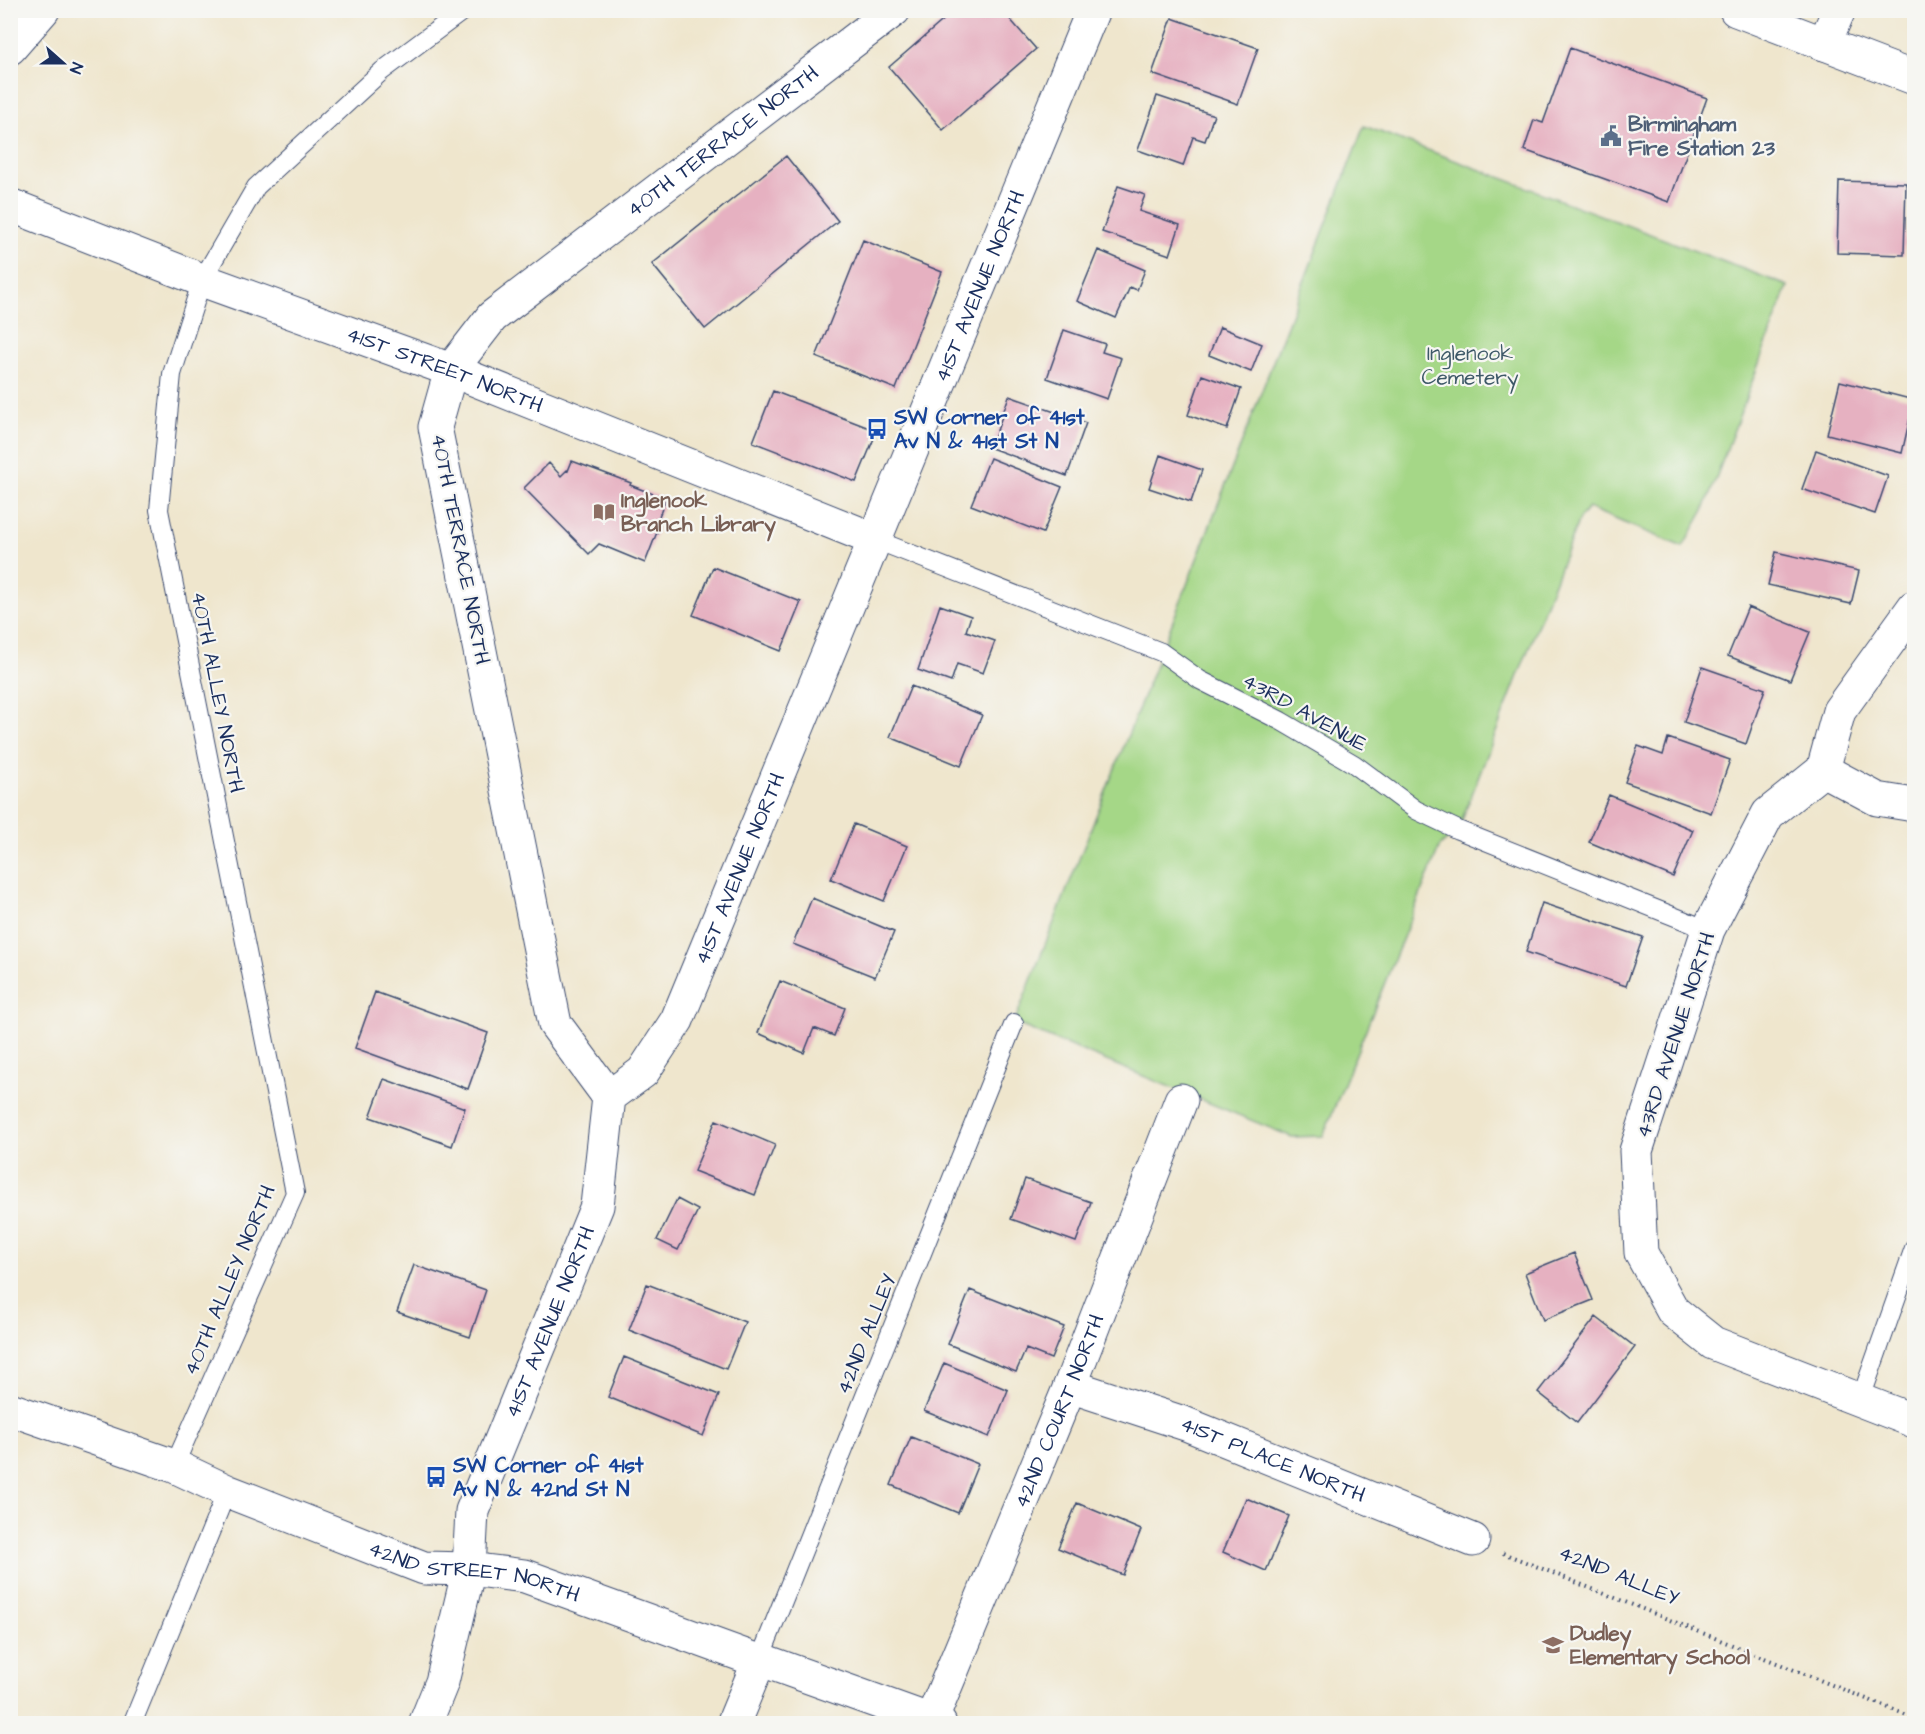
<svg xmlns="http://www.w3.org/2000/svg" width="1925" height="1734" font-family="'Architects Daughter',sans-serif">
<style>
.green{fill:#a5d787;stroke:#608372;stroke-width:1.5}
.building{fill:#e6b1c1}
.lines{fill:none;stroke-linecap:round;stroke-linejoin:round}
.lane-casing{stroke:#3b4a6f;stroke-width:20}
.street-casing{stroke:#3b4a6f;stroke-width:35}
.path{stroke:#3b4a6f;stroke-width:4;stroke-dasharray:1.5 4.5;stroke-linecap:butt}
.lane{stroke:#fff;stroke-width:18}
.street{stroke:#fff;stroke-width:33}
.labels{text-anchor:middle;stroke-width:4.5;stroke-linejoin:round;paint-order:stroke}
.service-label{font-size:21px;font-weight:bold;fill:#4e5e75;stroke:#f6f6f2;text-anchor:start}
.street-label{font-size:21px;fill:#1b2f5e;stroke:#f6f6f2}
.park-label{font-size:21px;fill:#3e5968;stroke:#f6f6f2}
.transit-label{font-size:21px;font-weight:bold;fill:#164399;stroke:#f6f6f2;text-anchor:start}
.education-label{font-size:21px;font-weight:bold;fill:#785e54;stroke:#f6f6f2;text-anchor:start}
</style>
<rect width="100%" height="100%" fill="#f6f6f2"/>
<filter id="ink" filterUnits="userSpaceOnUse"><feTurbulence type="fractalNoise" baseFrequency=".0167" numOctaves="2"/><feDisplacementMap in="SourceGraphic" scale="12" xChannelSelector="R" yChannelSelector="G"/><feConvolveMatrix kernelMatrix="1 2 1 2 8 2 1 2 1" color-interpolation-filters="sRGB"/></filter>
<filter id="wash" filterUnits="userSpaceOnUse"><feTurbulence type="fractalNoise" baseFrequency=".008" numOctaves="4" result="noise"/><feDisplacementMap in="SourceGraphic" scale="24" xChannelSelector="R" yChannelSelector="G"/><feGaussianBlur stdDeviation="1.35" result="paint"/><feColorMatrix in="noise" values="0 0 0 0 0 0 0 0 0 0 0 0 0 0 0 0 0 1.4 0 .05"/><feComposite in="paint" operator="in"/></filter>
<g filter="url(#wash)">
<rect width="100%" height="100%" fill="#efe6cd"/>
<path class="green" d="M1364 126 1788 286 1704 510 1683 547 1588 508 1579 519 1458 830 1440 846 1323 1136 1292 1137 1014 1023 1161 652Z"/>
<g id="blocks">
<path class="building" d="M992 10H1002L1036 49 943 130 889 67 954 11Z
M1172 18 1258 48 1238 104 1152 74Z
M1570 48 1707 98 1669 202 1524 150 1534 120 1543 123Z
M1157 96 1214 115 1205 141 1193 137 1183 166 1138 150Z
M786 156 838 221 705 329 652 264Z
M1839 181 1906 183 1904 255 1837 253Z
M1118 186 1145 195 1139 211 1180 225 1170 255 1102 232Z
M863 240 942 272 896 389 816 357Z
M1098 250 1145 270 1137 290 1130 287 1116 318 1077 301Z
M1220 327 1262 344 1251 372 1209 355Z
M1064 330 1105 344 1102 352 1121 358 1107 399 1047 378Z
M1202 375 1241 389 1227 429 1188 415Z
M1840 381 1914 400 1902 453 1827 434Z
M773 391 877 431 856 482 753 442Z
M1009 396 1086 423 1067 476 991 448Z
M1816 450 1888 476 1875 514 1802 489Z
M1160 455 1202 470 1191 502 1149 488Z
M990 458 1062 487 1043 533 971 505Z
M572 461 631 483 630 485 666 499 655 526 659 527 645 563 599 544 589 554 524 488 549 463 561 476 567 470 568 471Z
M1776 552 1859 571 1851 604 1768 585Z
M713 567 801 602 781 651 693 615Z
M940 605 971 616 966 631 995 641 983 673 957 664 951 682 918 670Z
M1748 607 1810 632 1790 680 1728 656Z
M1702 667 1765 689 1746 744 1684 722Z
M911 686 982 715 961 766 890 737Z
M1668 738 1730 760 1711 813 1625 782 1638 746 1663 755Z
M1609 795 1693 830 1673 877 1589 842Z
M854 824 907 846 884 901 831 879Z
M812 898 894 932 875 977 793 944Z
M1542 903 1643 937 1626 986 1526 952Z
M780 981 845 1008 834 1036 814 1028 804 1053 758 1033Z
M375 992 488 1033 468 1089 355 1048Z
M384 1079 465 1108 452 1146 370 1117Z
M716 1120 775 1145 755 1195 694 1171Z
M1025 1179 1091 1202 1076 1242 1011 1219Z
M677 1199 698 1210 678 1250 657 1240Z
M1574 1253 1593 1300 1543 1320 1525 1273Z
M414 1265 486 1290 470 1337 397 1312Z
M647 1284 745 1322 726 1369 629 1330Z
M970 1290 1064 1327 1051 1359 1026 1349 1016 1372 948 1344Z
M1596 1317 1635 1347 1577 1423 1538 1392Z
M624 1357 719 1395 703 1436 608 1397Z
M944 1363 1008 1390 989 1437 924 1411Z
M911 1437 978 1464 958 1513 891 1485Z
M1246 1498 1289 1516 1266 1571 1223 1552Z
M1077 1503 1141 1530 1123 1575 1058 1548Z"/>
</g>
</g>
<g filter="url(#ink)">
<use href="#blocks" fill-opacity="0" stroke="#3b4a6f" stroke-width="1.5"/>
<g class="lines">
<defs>
<path id="lane" d="M876 540 1161 652 1200 680 1281 721 1354 764 1416 810 1458 830 1708 930
M1860 1401 1914 1248
M174 1466 295 1193 159 510 172 374 202 280 256 187 382 71 464 10
M759 1661 1014 1023
M132 1724 227 1491"/>
<g id="street">
<path d="M1736 10 1914 78"/>
<path d="M1824 44 1839 10"/>
<path d="M10 48 43 10"/>
<path id="s1" d="M10 205 202 280 451 370 876 540"/>
<path d="M1914 607 1839 711 1823 770 1768 814 1708 930 1636 1151 1641 1253 1673 1311 1713 1343 1914 1421"/>
<path d="M1823 770 1877 799 1914 805"/>
<path id="s2" d="M609 1097 555 1024 435 427 451 370 492 317 894 10"/>
<path id="s3" d="M1070 1386 1186 1424 1473 1540"/>
<path id="s4" d="M10 1409 174 1466 227 1491 424 1568 469 1569 525 1576 759 1661 770 1663 940 1724"/>
<path id="s5" d="M932 1719 1070 1386 1181 1100"/>
<path id="s6" d="M425 1724 442 1682 469 1569 472 1511 597 1206 609 1097 643 1072 677 1020 1093 10"/>
<path d="M733 1724 759 1661"/>
</g>
</defs>
<use href="#lane" class="lane-casing"/>
<use href="#street" class="street-casing"/>
<path class="path" d="M1503 1553 1914 1718"/>
<use href="#lane" class="lane"/>
<use href="#street" class="street"/>
</g>
</g>
<defs>
<symbol id="civic-bare" viewBox="-9 -9 18 18"><path d="M-.6-6.5H3V-4.5H.6V-3L4-1V1h2V6H-6V1h2V-1L-.6-3ZM-1.2 2.5V6h2.4V2.5Z" fill="#5c6f8a" stroke="#f6f6f2" stroke-width="2.5" paint-order="stroke"/></symbol>
<symbol id="bus-bare" viewBox="-9 -9 18 18"><path d="M-5-6H5V4H4V6H2V4H-2V6H-4V4H-5ZM-3.5-4V0h7V-4ZM-3.5 1.2v1.5H-2V1.2ZM2 1.2v1.5H3.5V1.2Z" fill="#1a4fb4" stroke="#f6f6f2" stroke-width="2.5" paint-order="stroke"/></symbol>
<symbol id="library-bare" viewBox="-9 -9 18 18"><path d="M-6-4Q-3-5.5-.7-3.5V5Q-3 3-6 4ZM6-4Q3-5.5 .7-3.5V5Q3 3 6 4Z" fill="#8d6e63" stroke="#f6f6f2" stroke-width="2.5" paint-order="stroke"/></symbol>
<symbol id="school-bare" viewBox="-9 -9 18 18"><path d="M0-5L7-2L0 1L-7-2ZM-4 1L0 2.5L4 1V4Q0 6-4 4Z" fill="#8d6e63" stroke="#f6f6f2" stroke-width="2.5" paint-order="stroke"/></symbol>
</defs>
<g fill-rule="evenodd">
<use href="#civic-bare" x="1596" y="121" width="30" height="30"/>
<use href="#bus-bare" x="862" y="414" width="30" height="30"/>
<use href="#library-bare" x="589" y="497" width="30" height="30"/>
<use href="#bus-bare" x="421" y="1462" width="30" height="30"/>
<use href="#school-bare" x="1538" y="1630" width="30" height="30"/>
</g>
<g class="labels">
<g class="service-label">
<text x="1628" y="131">Birmingham<tspan x="1628" dy="24">Fire Station 23</tspan></text>
</g>
<g class="street-label">
<text dy="7" stroke="none"><textPath href="#s2" startOffset="1116">40TH TERRACE NORTH</textPath></text>
<text dy="7" stroke="none"><textPath href="#s6" startOffset="1557">41ST AVENUE NORTH</textPath></text>
<text dy="7" stroke="none"><textPath href="#s1" startOffset="465">41ST STREET NORTH</textPath></text>
<text transform="translate(461 549) rotate(79)" y="7">40TH TERRACE NORTH</text>
<text transform="translate(218 692) rotate(79)" y="7">40TH ALLEY NORTH</text>
<text transform="translate(1305 712) rotate(29)" y="7">43RD AVENUE</text>
<text dy="7" stroke="none"><textPath href="#s6" startOffset="927">41ST AVENUE NORTH</textPath></text>
<text transform="translate(1675 1035) rotate(-72)" y="7">43RD AVENUE NORTH</text>
<text transform="translate(229 1280) rotate(-67)" y="7">40TH ALLEY NORTH</text>
<text dy="7" stroke="none"><textPath href="#s6" startOffset="424">41ST AVENUE NORTH</textPath></text>
<text transform="translate(866 1334) rotate(-68)" y="7">42ND ALLEY</text>
<text dy="7" stroke="none"><textPath href="#s5" startOffset="333">42ND COURT NORTH</textPath></text>
<text dy="7" stroke="none"><textPath href="#s3" startOffset="216">41ST PLACE NORTH</textPath></text>
<text dy="7" stroke="none"><textPath href="#s4" startOffset="494">42ND STREET NORTH</textPath></text>
<text transform="translate(1619 1575) rotate(22)" y="7">42ND ALLEY</text>
</g>
<g class="park-label">
<text x="1470" y="360">Inglenook<tspan x="1470" dy="24">Cemetery</tspan></text>
</g>
<g class="transit-label">
<text x="894" y="424">SW Corner of 41st<tspan x="894" dy="24">Av N &amp; 41st St N</tspan></text>
<text x="453" y="1472">SW Corner of 41st<tspan x="453" dy="24">Av N &amp; 42nd St N</tspan></text>
</g>
<g class="education-label">
<text x="621" y="507">Inglenook<tspan x="621" dy="24">Branch Library</tspan></text>
<text x="1570" y="1640">Dudley<tspan x="1570" dy="24">Elementary School</tspan></text>
</g>
</g>
<rect width="1925" height="1734" fill="none" stroke="#f6f6f2" stroke-width="36"/>
<g transform="translate(63 63) rotate(111)" stroke="#f6f6f2" stroke-width="4.5" paint-order="stroke">
<path d="M0-4.5L10 22L0 15L-10 22Z" fill="#1b2f5e"/>
<text y="-9" font-size="16" font-weight="bold" text-anchor="middle" fill="#1b2f5e">N</text>
</g>
</svg>
